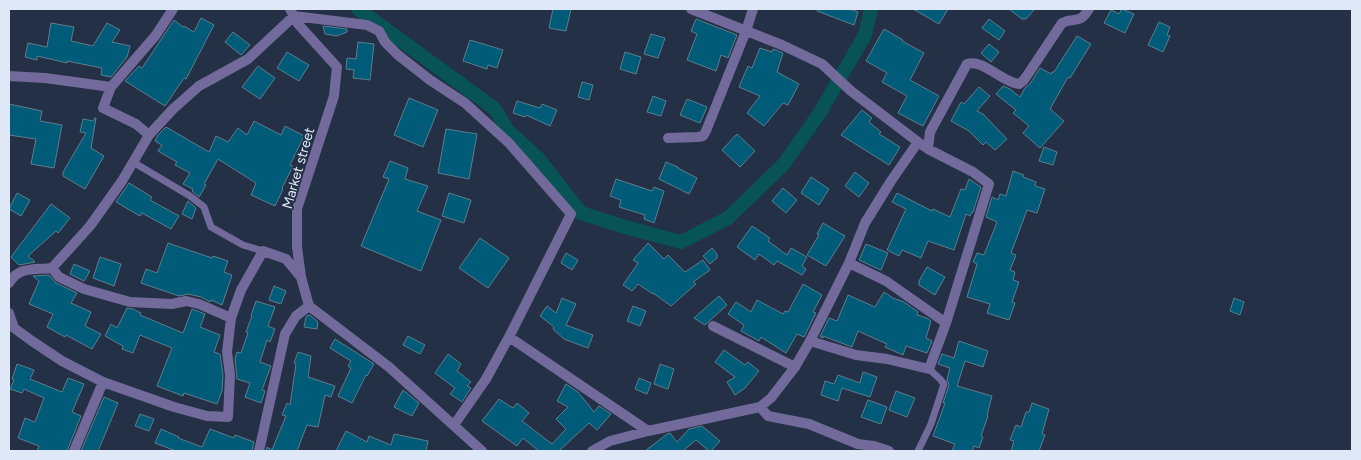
<svg xmlns="http://www.w3.org/2000/svg" width="1361" height="460" font-family="Figtree,sans-serif">
<style>
.lines{fill:none;stroke-linecap:round;stroke-linejoin:round}
.canal{stroke:#085355;stroke-width:14}
.building{fill:#005b79;stroke:#5e7e8d}
.service{stroke:#726a9b;stroke-width:7}
.minor{stroke:#726a9b;stroke-width:10}
.labels{text-anchor:middle;stroke-width:4;stroke-linejoin:round;paint-order:stroke}
.street-label{font-size:14px;fill:#dfe8f6;stroke:#233045}
</style>
<rect width="100%" height="100%" fill="#233045"/>
<g class="lines">
<path class="canal" d="M358 9 495 109 508 131 539 159 581 213 625 227 681 242 728 218 783 165 819 114 865 35 871 9"/>
</g>
<path class="building" d="M553 9H571L566 31 549 28Z
M818 9H849L858 12 854 25 817 11Z
M913 9H948L939 24Z
M1009 9H1035L1026 19H1022Z
M1122 9 1134 14 1125 33 1104 23 1111 10 1119 14Z
M201 18 214 25 186 79 184 78 165 106 125 81 139 66 142 68 174 20 183 27 184 26 194 32Z
M696 19 737 35 728 58 721 55 716 71 687 60 697 34 691 31Z
M989 19 1005 31 999 40 982 28Z
M1159 22 1170 27 1167 35 1170 36 1163 52 1148 45Z
M51 23 74 27 71 41 93 46 107 23 120 30 112 42 130 46 127 57 111 77 101 75 102 68 67 61V63L37 56V60L25 57 28 43 47 47Z
M323 26 347 29V32L337 36 325 34Z
M884 29 903 40 902 41 924 53 910 80 939 96 923 126 898 113 907 96 882 82 887 73 866 61Z
M233 32 250 45 241 55 225 42Z
M651 34 665 38 658 58 644 54Z
M1077 36 1091 44 1070 78 1068 77 1050 109 1064 121 1040 148 1023 133 1029 126 1013 113 1016 110 996 94 1003 86 1010 89 1020 97 1025 88 1030 84 1040 68 1051 74 1052 72H1054Z
M470 40 503 50 497 68 488 65 487 69 463 61Z
M358 42 374 44 370 80 353 78 354 70 346 69 347 58 356 59Z
M989 44 999 52 991 62 981 53Z
M760 48 772 52 773 49 783 53 777 72 799 84 788 105 783 103 764 126 747 113 760 96 739 87 748 66 752 68Z
M287 52 309 65 299 81 277 68Z
M625 52 641 57 636 74 620 69Z
M258 66 275 78 260 99 242 87Z
M582 82 593 85 589 100 578 97Z
M979 87 990 96 977 111 983 114 1007 139 995 150 986 142 983 145 969 131 951 121 961 102 964 104Z
M653 96 666 101 661 116 647 112Z
M409 98 438 110 423 147 394 135Z
M687 99 707 107 700 123 680 115Z
M517 101 540 108 542 104 557 110 550 126 526 115 525 117 513 113Z
M9 104 42 111 40 121 62 125 54 168 31 164 36 139 9 135Z
M862 110 872 118 869 122 881 132 879 134 900 147 889 165 841 135Z
M95 118H96L91 148 104 156 85 189 63 176V172L86 133 80 132 83 119 93 121Z
M254 121 281 135 285 126 304 136 290 165 293 166 282 188 283 189 275 206 251 195 256 183 218 159 204 184 206 185 199 197 192 191 193 189 183 184 190 173 175 165 177 162 158 151 162 145 155 141 158 135 166 127 209 152 216 136 228 142 238 128 247 135Z
M446 129 477 134 469 179 438 173Z
M737 134 755 151 740 167 722 150Z
M1044 147 1057 152 1053 165 1039 161Z
M390 161 408 168 405 179 428 186 417 211 441 220 421 271 361 246 389 179 383 177Z
M666 162 678 167V168L697 178 689 194 659 179Z
M1013 171 1024 175 1023 177 1036 182 1035 186 1045 189 1037 213 1027 210 1011 253 1016 255 1010 270 1015 272 1013 280 1019 282 1012 302 1015 303 1009 320 987 313 990 304 967 297 977 264 973 262 977 253 984 255 997 222 986 217 992 197 998 200 1000 194 1006 196Z
M855 172 869 183 859 197 845 186Z
M811 177 829 189 819 205 801 193Z
M616 179 652 191 654 187 664 191 654 223 644 219 645 215 619 207 621 200 610 196Z
M969 179 981 187 973 212H972L970 216 966 214 954 250 928 241 921 258 902 250 899 256 887 250 906 209 892 202 897 193 932 211 933 209 950 217 961 189 965 190Z
M129 183 152 197 150 200 179 216 171 229 142 213 140 216 116 202Z
M783 188 797 200 786 213 772 201Z
M17 193 30 200 21 216 9 209Z
M449 193 471 200 464 223 442 216Z
M188 201 196 208 192 219 182 214Z
M51 204 70 218 58 233 56 231 28 256 35 262 19 265 11 257Z
M823 223 845 236 826 266 807 255 819 235 817 234Z
M752 226 770 238 768 241 787 255 791 248 807 257 802 266 806 269 802 275 777 261 774 265 759 254 755 260 737 247Z
M480 238 509 258 488 288 459 268Z
M168 243 212 258 213 256 228 261 224 272 232 275 222 305 211 300 210 302 201 297 188 294 179 296 141 283 146 269 157 273Z
M648 243 664 259 668 255 685 272 703 260 710 270 693 282 696 284 671 306 653 293V294L638 284 632 291 623 285 638 263 633 260Z
M866 244 888 253 881 270 859 260Z
M712 248 717 254V258L710 264 703 256Z
M566 253 578 260 572 270 561 263Z
M100 257 121 264 114 286 93 278Z
M74 264 90 271 84 281 70 274Z
M927 267 945 277 935 295 919 285V281Z
M49 275 56 283 77 293 71 303 91 312 85 326 101 334 92 349 66 335 65 337 47 327 53 314 29 304 39 281 33 276Z
M803 284 822 295 813 312 816 313 804 337 797 334 786 353 761 337 759 341 741 331 744 325 728 314 736 302 751 312 757 300 783 314 785 311 788 312Z
M274 286 286 291 281 304 269 300Z
M884 292 893 298 904 302 918 312 917 315 927 318 931 321 926 338 932 341 927 353 906 346 903 355 885 347 887 344 858 331 852 347 823 336V338L820 337 829 318 837 321 848 295 875 307Z
M719 296 727 305 705 325 694 318Z
M562 298 576 304 566 325 593 335 588 348 564 339 553 329 554 327 540 316 547 306 556 313Z
M1234 298 1244 302 1240 315 1230 311Z
M256 301 275 307 268 326 275 329 270 342 267 340 260 362 271 366 262 390 265 391 261 403 245 397 250 383 237 379 235 358 237 352 241 353 248 333 246 332 252 316H251Z
M633 306 646 311 640 326 627 321Z
M127 308 133 309 141 313 140 315 183 333 192 309 205 314 200 327 220 335 214 352 220 354 223 375 222 391 217 404 184 393 183 396 157 386 172 348 140 335 133 353 122 349 123 346 105 336 111 324 117 328Z
M308 315 311 316 318 322 317 329 304 327 306 317Z
M408 336 425 345 420 354 403 345Z
M335 339 374 364 367 376 366 375 352 403 338 396 351 368 348 366 351 361 330 348Z
M959 341 988 351 983 367 965 361 957 386 992 396 987 415 988 416 981 436 983 437 979 448 974 446 972 451H952L955 444 933 436 945 403H943L949 385 947 379 950 368 938 364 942 354 954 358Z
M724 350 745 365 748 362 759 371 745 388 735 395 727 382 735 377 715 362Z
M298 352 311 356 308 377 335 386 331 397 325 395 318 427 307 425 297 451H266L267 447 272 450 286 416 282 415 287 403 290 405 296 364 294 363Z
M448 354 461 364 457 371 471 382 467 386 471 388 462 402 450 394 455 388 435 373Z
M17 364 34 370 30 379 62 392 68 378 84 384 72 412 81 416 67 451H37L39 446 18 438 25 418 35 422 44 398 24 389 22 393 10 389 14 380 12 379Z
M660 364 674 369 668 389 654 384Z
M863 372 877 377 870 397 842 388 838 401 821 395 825 381 834 384 838 375 860 383Z
M639 378 651 383 647 394 635 389Z
M566 384 578 392 594 412 599 406 611 414 597 430 589 423 560 450 562 451H539L523 438 517 446 482 421 499 399 513 408 517 403 529 413 522 421 552 444 566 429 556 419 568 407 557 401Z
M403 390 419 403 412 416 394 407Z
M896 391 915 398 907 417 889 410Z
M104 397 118 403 106 432 98 451H81Z
M868 400 887 407 881 424 861 417Z
M1032 403 1049 409 1042 434 1045 435 1039 451H1011L1014 441 1010 440 1016 425 1021 427 1026 412H1029Z
M140 414 154 419 149 431 135 426Z
M702 426 720 441 711 451H709L696 440 684 450 685 451H645L667 434 670 433 677 442 689 429Z
M161 429 179 437 178 438 202 447 210 429 234 438 235 435 254 442 252 451H176L155 443Z
M346 431 367 442 369 436 391 445 394 434 428 441 426 451H336Z"/>
<g class="lines">
<path class="service" d="M133 162 190 196 204 207 211 227 243 245 263 251
M918 451 931 424 944 384 940 379 929 369"/>
<path class="minor" d="M290 9 298 24 337 67 334 96 297 209V247L301 277 309 306 389 367 482 451
M691 9 782 45 822 64 851 91 918 142 928 149 973 172 989 184 946 323 929 369 887 359 856 355 810 341
M9 76 45 78 111 87 103 108 136 124 149 135
M111 87 156 35 173 9
M668 138 698 137 703 136 706 131 746 31 753 9
M928 149 930 132 967 64C983 59 1002 82 1019 84L1024 80 1062 23C1076 16 1078 26 1089 9
M849 263 886 281 946 323
M52 268 59 277 84 289 130 302 172 304 186 301 199 304 231 318
M9 283C19 266 35 270 52 268L90 226 122 181 149 135 173 109 199 86 248 59 294 16 367 25 379 31 385 42 398 55 430 80 465 103 509 143 571 214 509 337
M9 313 14 328 32 341 62 361 103 382 174 407 207 416 228 417 230 375 227 352 231 318 241 290 263 251 286 259 300 276
M713 326 795 367
M760 407 768 416 809 424 858 444 874 446 889 451
M454 425 486 379 509 337 648 431
M74 451 103 382
M259 451 285 334 296 316 309 306
M592 451 610 441 648 431 760 407 771 398 795 367 810 341 849 263 865 223 891 181 918 142"/>
</g>
<g class="labels">
<g class="street-label">
<text transform="translate(298 168) rotate(-74)" y="5">Market street</text>
</g>
</g>
<rect width="1361" height="460" fill="none" stroke="#dfe8f6" stroke-width="20"/>
</svg>
